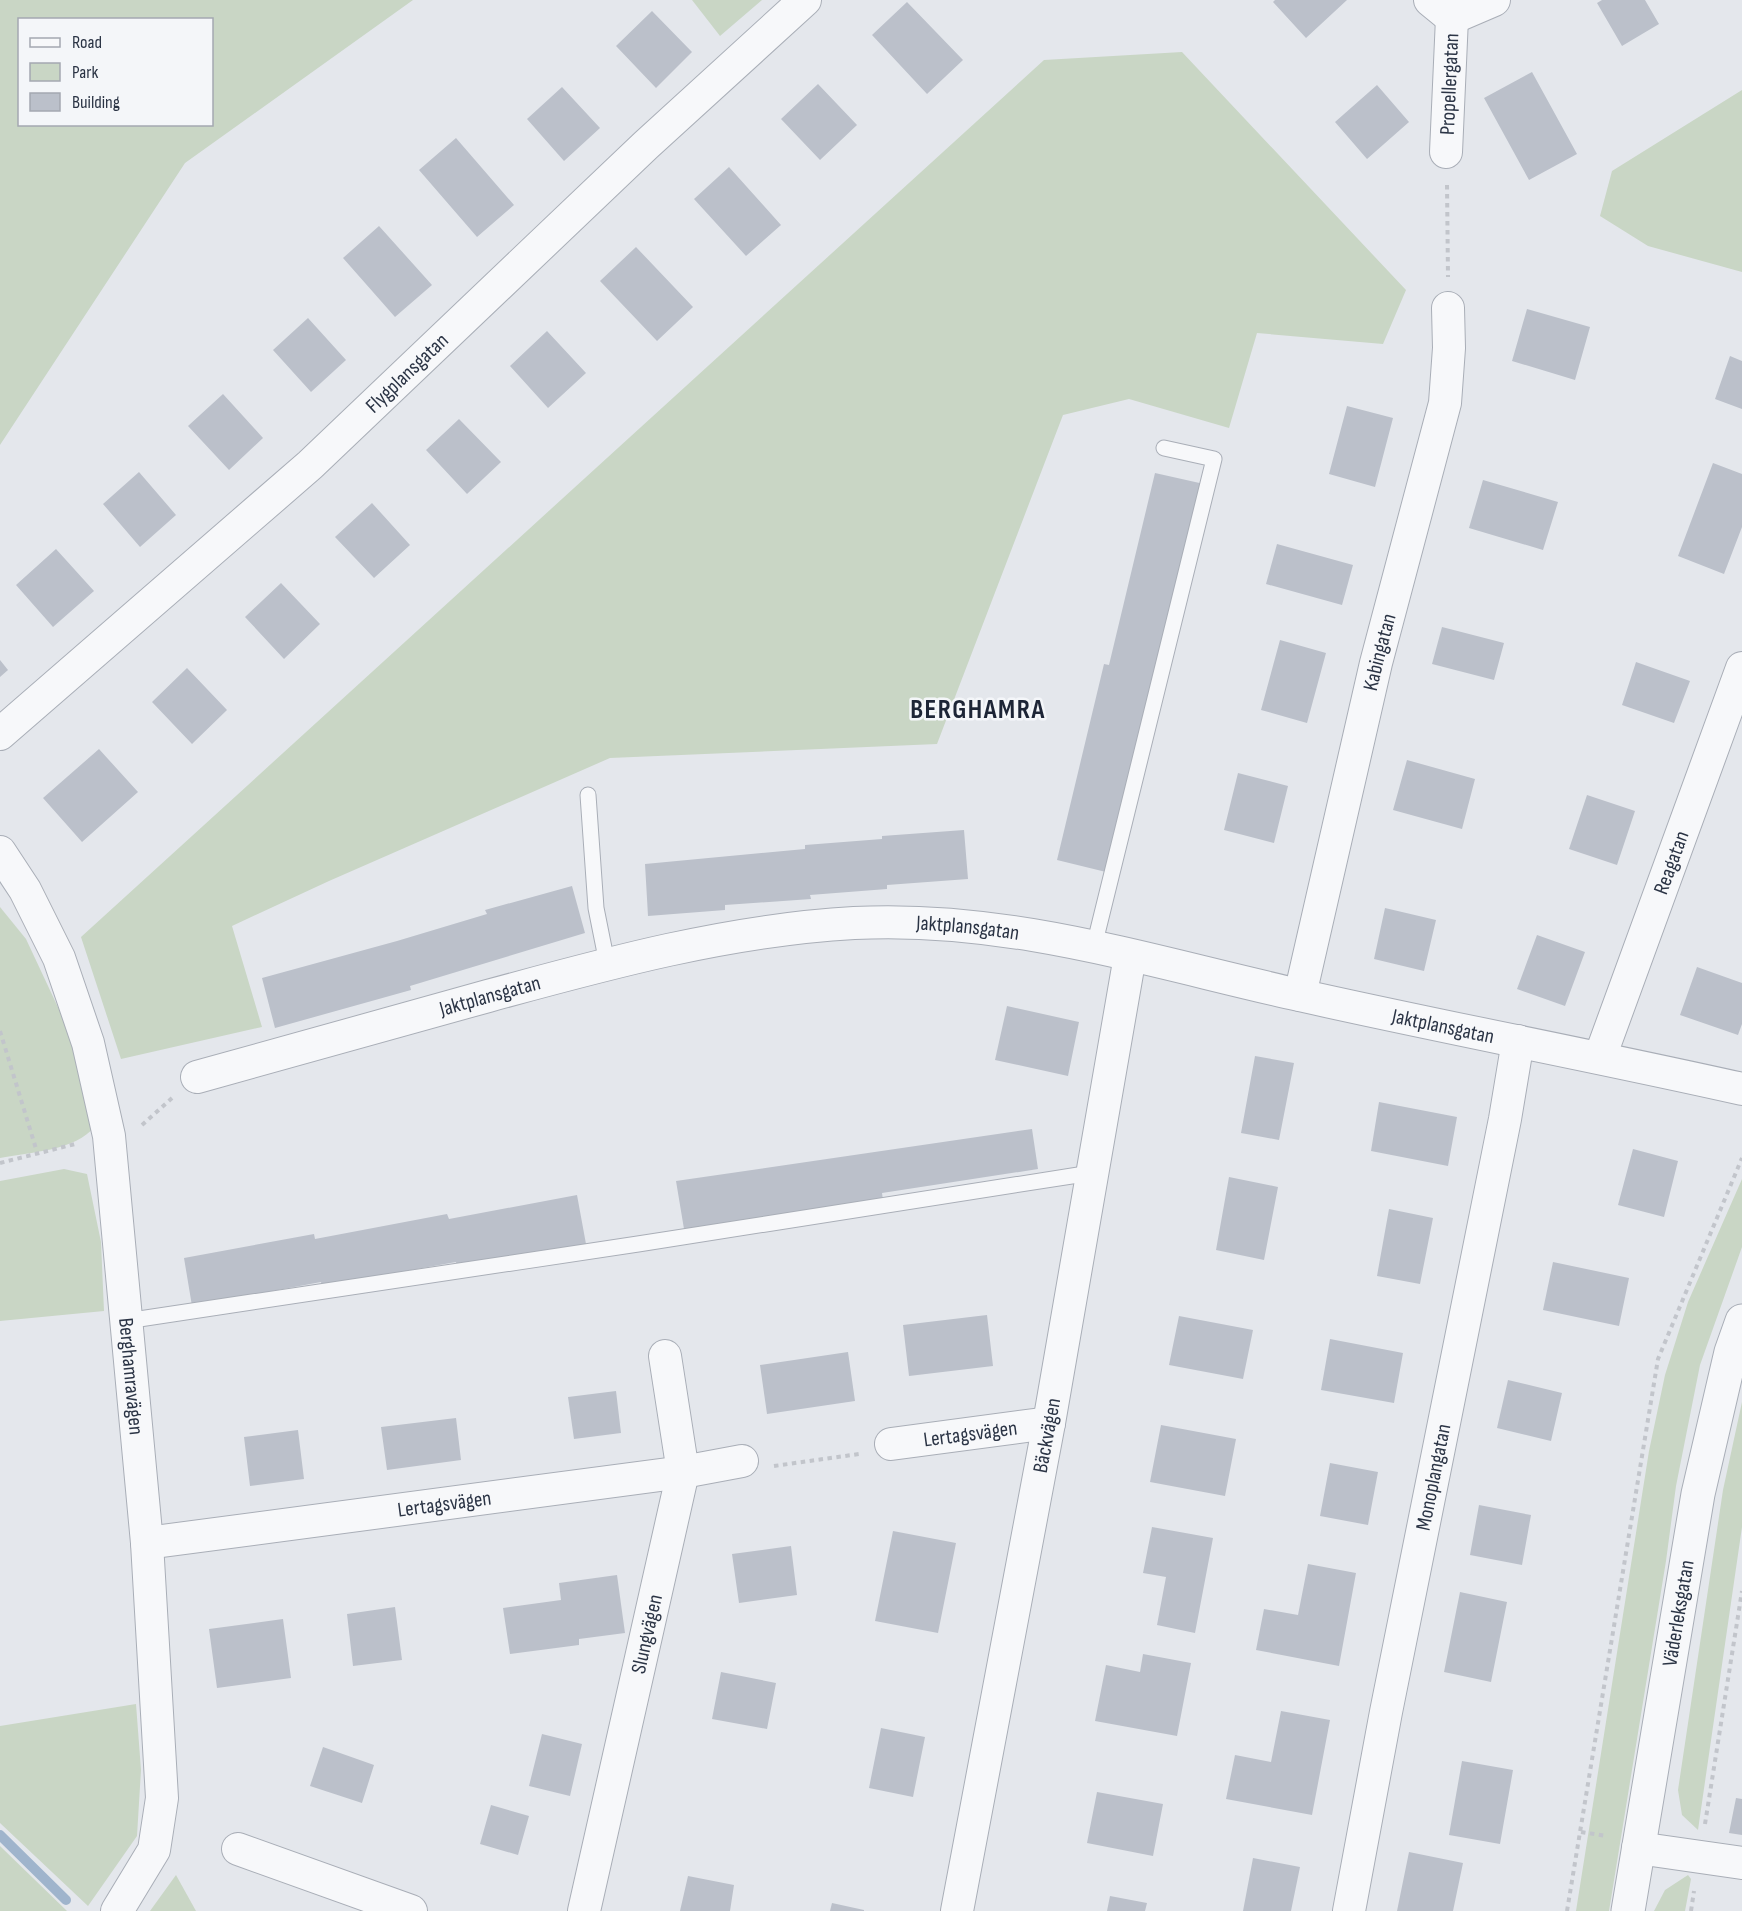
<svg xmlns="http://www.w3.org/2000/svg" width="1742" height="1911" font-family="'Sofia Sans Condensed',sans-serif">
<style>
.green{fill:#c9d6c5;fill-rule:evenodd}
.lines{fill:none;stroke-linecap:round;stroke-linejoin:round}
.stream{stroke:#9fb4cc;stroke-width:10}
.building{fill:#bbc0ca}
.service-casing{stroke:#a9aeb7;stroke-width:17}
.minor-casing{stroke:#a9aeb7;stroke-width:34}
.tertiary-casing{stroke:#a9aeb7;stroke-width:35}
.path{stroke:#c2c5cb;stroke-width:4;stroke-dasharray:4.5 4.5;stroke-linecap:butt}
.service{stroke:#f7f8fa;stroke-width:15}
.minor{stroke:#f7f8fa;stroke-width:32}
.tertiary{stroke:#f7f8fa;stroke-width:33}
.labels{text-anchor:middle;stroke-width:5;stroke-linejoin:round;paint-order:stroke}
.street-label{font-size:21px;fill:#2b3445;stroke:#f4f6f9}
.district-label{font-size:27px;font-weight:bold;letter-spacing:1.5px;fill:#1d2536;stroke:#f4f6f9}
</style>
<rect width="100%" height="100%" fill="#e4e7ec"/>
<path class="green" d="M0 0H413L185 163 0 445ZM20 20H212V124H20Z
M692 0H762L720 36Z
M1182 52 1406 290 1383 344 1257 333 1229 428 1129 399 1063 415 937 744 610 758 329 881 232 926 262 1027 121 1059 81 937 1044 60Z
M1742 90V272L1648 246 1600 216 1612 171Z
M0 907 26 939 63 1018 91 1105 95 1126C76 1151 30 1152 0 1158Z
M64 1169 87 1174 101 1242 104 1311 0 1321V1181Z
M1742 1179V1247L1700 1365 1676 1486 1666 1561 1609 1911H1576L1649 1451 1665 1375 1688 1302Z
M1742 1402V1527L1698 1830 1682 1815 1678 1790 1723 1490Z
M136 1704 141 1770 137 1836 88 1906 0 1823V1726Z
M0 1846 67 1911H0Z
M176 1875 196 1911H150Z
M1688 1875 1691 1879 1685 1911H1654L1665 1890Z"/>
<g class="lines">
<path class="stream" d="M0 1835 66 1900"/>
</g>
<path class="building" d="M1275 0H1347L1306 38 1273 2Z
M1602 0H1645L1659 24 1622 46 1597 3Z
M907 2 963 60 927 94 872 35Z
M652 11 692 52 656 88 616 46Z
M1532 72 1577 154 1529 180 1484 98Z
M818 84 857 125 820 160 781 119Z
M1377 85 1409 122 1367 159 1335 122Z
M562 87 600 128 564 161 527 119Z
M456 138 514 205 477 237 419 170Z
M729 167 781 225 746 256 694 199Z
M379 226 432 285 395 317 343 258Z
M636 247 693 307 657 341 600 281Z
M1527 309 1590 327 1575 380 1512 361Z
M308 318 346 360 311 392 273 350Z
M547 331 586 373 548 408 510 366Z
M1730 356 1742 361V409L1715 399Z
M223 394 263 438 229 470 188 426Z
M1347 406 1393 418 1375 487 1329 474Z
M459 419 501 462 467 494 426 450Z
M1713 463 1742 474V527L1724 574 1678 556Z
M139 472 176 515 140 547 103 504Z
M1155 473 1204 484 1106 872 1057 860 1104 664 1109 665Z
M1483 480 1558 502 1543 550 1469 528Z
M372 503 410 545 374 578 335 537Z
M1277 544 1353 565 1342 605 1266 584Z
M56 549 94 591 53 627 16 585Z
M281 583 320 624 284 659 245 617Z
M1442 627 1504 643 1494 680 1432 664Z
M1280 640 1326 653 1307 723 1261 710Z
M0 660 8 670 0 677Z
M1636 662 1690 681 1674 723 1622 705Z
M187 668 227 710 192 744 152 702Z
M99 749 138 792 82 842 43 798Z
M1407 760 1475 779 1462 829 1393 810Z
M1238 773 1288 786 1274 843 1224 830Z
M1587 795 1635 811 1617 865 1569 849Z
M964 830 968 879 887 885V889L810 895 811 899 725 905V910L648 916 645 864 805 849V845L882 839V836Z
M572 886 585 933 410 986 411 990 275 1028 262 978 397 941 487 914 485 910Z
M1385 908 1436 920 1424 971 1374 959Z
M1537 935 1585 952 1565 1006 1517 989Z
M1697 967 1742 983V1024L1738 1035 1680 1015Z
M1007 1006 1079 1022 1068 1076 995 1060Z
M1255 1056 1294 1063 1279 1140 1241 1133Z
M1379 1102 1457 1117 1448 1166 1371 1151Z
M1032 1129 1038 1169 882 1193 883 1200 684 1229 676 1181Z
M1633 1149 1678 1161 1664 1217 1618 1205Z
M1229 1177 1278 1187 1264 1260 1216 1250Z
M577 1195 586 1244 457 1268 456 1262 322 1286 321 1282 192 1306 184 1258 314 1234 315 1239 447 1214 449 1219Z
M1389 1209 1433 1218 1420 1284 1377 1276Z
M1553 1262 1629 1278 1619 1326 1543 1310Z
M987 1315 993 1366 909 1376 903 1325Z
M1179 1316 1253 1330 1243 1379 1169 1365Z
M1330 1339 1403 1353 1394 1403 1321 1390Z
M848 1352 855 1401 767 1414 760 1365Z
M1508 1380 1562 1393 1551 1441 1497 1428Z
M616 1391 621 1433 574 1439 568 1397Z
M456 1418 461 1460 387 1470 381 1427Z
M1161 1425 1236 1439 1225 1496 1150 1482Z
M298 1430 304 1479 250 1486 244 1437Z
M1330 1463 1378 1472 1368 1525 1320 1516Z
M1479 1505 1531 1515 1522 1565 1470 1555Z
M1152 1527 1213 1538 1195 1633 1157 1625 1166 1577 1143 1573Z
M893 1531 956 1543 938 1633 875 1621Z
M791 1546 797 1595 739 1603 732 1554Z
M1308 1564 1356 1573 1339 1666 1256 1650 1264 1609 1298 1615Z
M617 1575 625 1633 579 1639V1645L510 1654 503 1608 561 1600 559 1583Z
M1460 1592 1507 1602 1491 1682 1444 1672Z
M395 1607 402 1660 353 1666 347 1614Z
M283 1619 291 1678 217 1688 209 1629Z
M1143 1654 1191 1663 1177 1736 1095 1721 1106 1665 1140 1672Z
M721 1672 776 1683 767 1729 712 1719Z
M1281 1711 1330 1720 1312 1815 1226 1799 1235 1755 1271 1762Z
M881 1728 925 1737 913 1797 869 1788Z
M542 1734 582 1744 570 1796 529 1786Z
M323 1747 374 1765 362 1803 310 1786Z
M1462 1761 1513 1770 1500 1844 1449 1835Z
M1097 1792 1163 1804 1153 1856 1087 1843Z
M1736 1798 1742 1799V1835L1729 1833Z
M491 1805 529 1816 518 1855 480 1844Z
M1409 1852 1463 1863 1453 1911H1397Z
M1253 1858 1300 1867 1291 1911H1243Z
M688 1876 734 1885 730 1911H680Z
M1110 1896 1147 1903 1145 1911H1107Z
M832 1903 864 1910V1911H830Z"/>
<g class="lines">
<defs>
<path id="service" d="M588 795 596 908 607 963
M1094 946 1214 459 1164 448
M126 1321 638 1244 1091 1173"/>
<g id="minor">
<path d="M1430 0 1452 18"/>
<path d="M1452 18 1494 0"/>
<path id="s1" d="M1446 152 1452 18"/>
<path id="s2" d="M0 734 310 465 646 145 805 0"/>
<path id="s3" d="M0 852 25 890 59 958 88 1043 109 1136 147 1543 162 1798 154 1850 117 1911"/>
<path id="s4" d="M1300 995 1376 663 1445 403 1449 348 1448 308"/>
<path id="s5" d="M1600 1057 1742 668"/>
<path id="s6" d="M197 1077C294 1050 391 1023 488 996 608 963 729 930 854 923 1008 915 1151 962 1299 995 1446 1028 1595 1056 1742 1089"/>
<path id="s7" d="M891 1444 1049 1423"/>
<path id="s8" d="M147 1543 683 1472 742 1461"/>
<path d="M1638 1848 1742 1863"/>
<path d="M238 1849 411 1911"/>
<path id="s9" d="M584 1911 683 1472 665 1356"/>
<path id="s10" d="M957 1911 1049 1423 1130 956"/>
<path id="s11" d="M1349 1911 1386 1712 1505 1119 1518 1041"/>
</g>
<g id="tertiary">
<path id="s12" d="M1628 1911 1698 1494 1731 1352 1742 1321"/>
</g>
</defs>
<use href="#service" class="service-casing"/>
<use href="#minor" class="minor-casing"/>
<use href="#tertiary" class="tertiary-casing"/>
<path class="path" d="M1447 185 1448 277
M0 1031 37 1152
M142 1125 172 1098
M0 1163 75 1144
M774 1466 859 1454
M1705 1824 1742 1591
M1581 1832 1607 1836
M1567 1911 1658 1359 1742 1158
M1691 1911 1694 1891"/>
<use href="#service" class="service"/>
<use href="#minor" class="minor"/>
<use href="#tertiary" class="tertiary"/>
</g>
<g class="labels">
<g class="street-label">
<text dy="7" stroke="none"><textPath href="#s1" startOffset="68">Propellergatan</textPath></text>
<text dy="7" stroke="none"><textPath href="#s2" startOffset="544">Flygplansgatan</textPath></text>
<text dy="7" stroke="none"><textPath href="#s4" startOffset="352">Kabingatan</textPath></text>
<text dy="7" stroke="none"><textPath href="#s5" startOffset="207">Reagatan</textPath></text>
<text dy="7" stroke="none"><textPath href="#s6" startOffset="790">Jaktplansgatan</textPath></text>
<text dy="7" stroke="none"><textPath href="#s6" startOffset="304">Jaktplansgatan</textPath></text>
<text dy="7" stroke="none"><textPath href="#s6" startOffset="1276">Jaktplansgatan</textPath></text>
<text dy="7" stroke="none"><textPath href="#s3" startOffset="548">Berghamravägen</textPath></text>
<text dy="7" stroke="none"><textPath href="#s7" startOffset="80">Lertagsvägen</textPath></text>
<text dy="7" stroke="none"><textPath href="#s10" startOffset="484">Bäckvägen</textPath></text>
<text dy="7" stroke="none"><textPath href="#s11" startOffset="442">Monoplangatan</textPath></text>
<text dy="7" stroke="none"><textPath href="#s8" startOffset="300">Lertagsvägen</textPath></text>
<text dy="7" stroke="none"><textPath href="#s12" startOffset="302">Väderleksgatan</textPath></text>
<text dy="7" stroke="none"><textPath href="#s9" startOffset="284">Slungvägen</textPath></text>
</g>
<g class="district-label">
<text x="978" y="718">BERGHAMRA</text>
</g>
</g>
<rect x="18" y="18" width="195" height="108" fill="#f4f6f9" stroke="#a4a8b1" stroke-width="1.5"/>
<rect x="30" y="38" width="30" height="9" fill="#f7f8fa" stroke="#a4a8b1" stroke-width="1.5"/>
<text x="72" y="48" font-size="18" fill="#2b3445">Road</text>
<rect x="30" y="63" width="30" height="18" fill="#c9d6c5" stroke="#a4a8b1" stroke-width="1.5"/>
<text x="72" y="78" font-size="18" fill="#2b3445">Park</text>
<rect x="30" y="93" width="30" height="18" fill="#bbc0ca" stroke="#a4a8b1" stroke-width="1.5"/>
<text x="72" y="108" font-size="18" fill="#2b3445">Building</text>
</svg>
